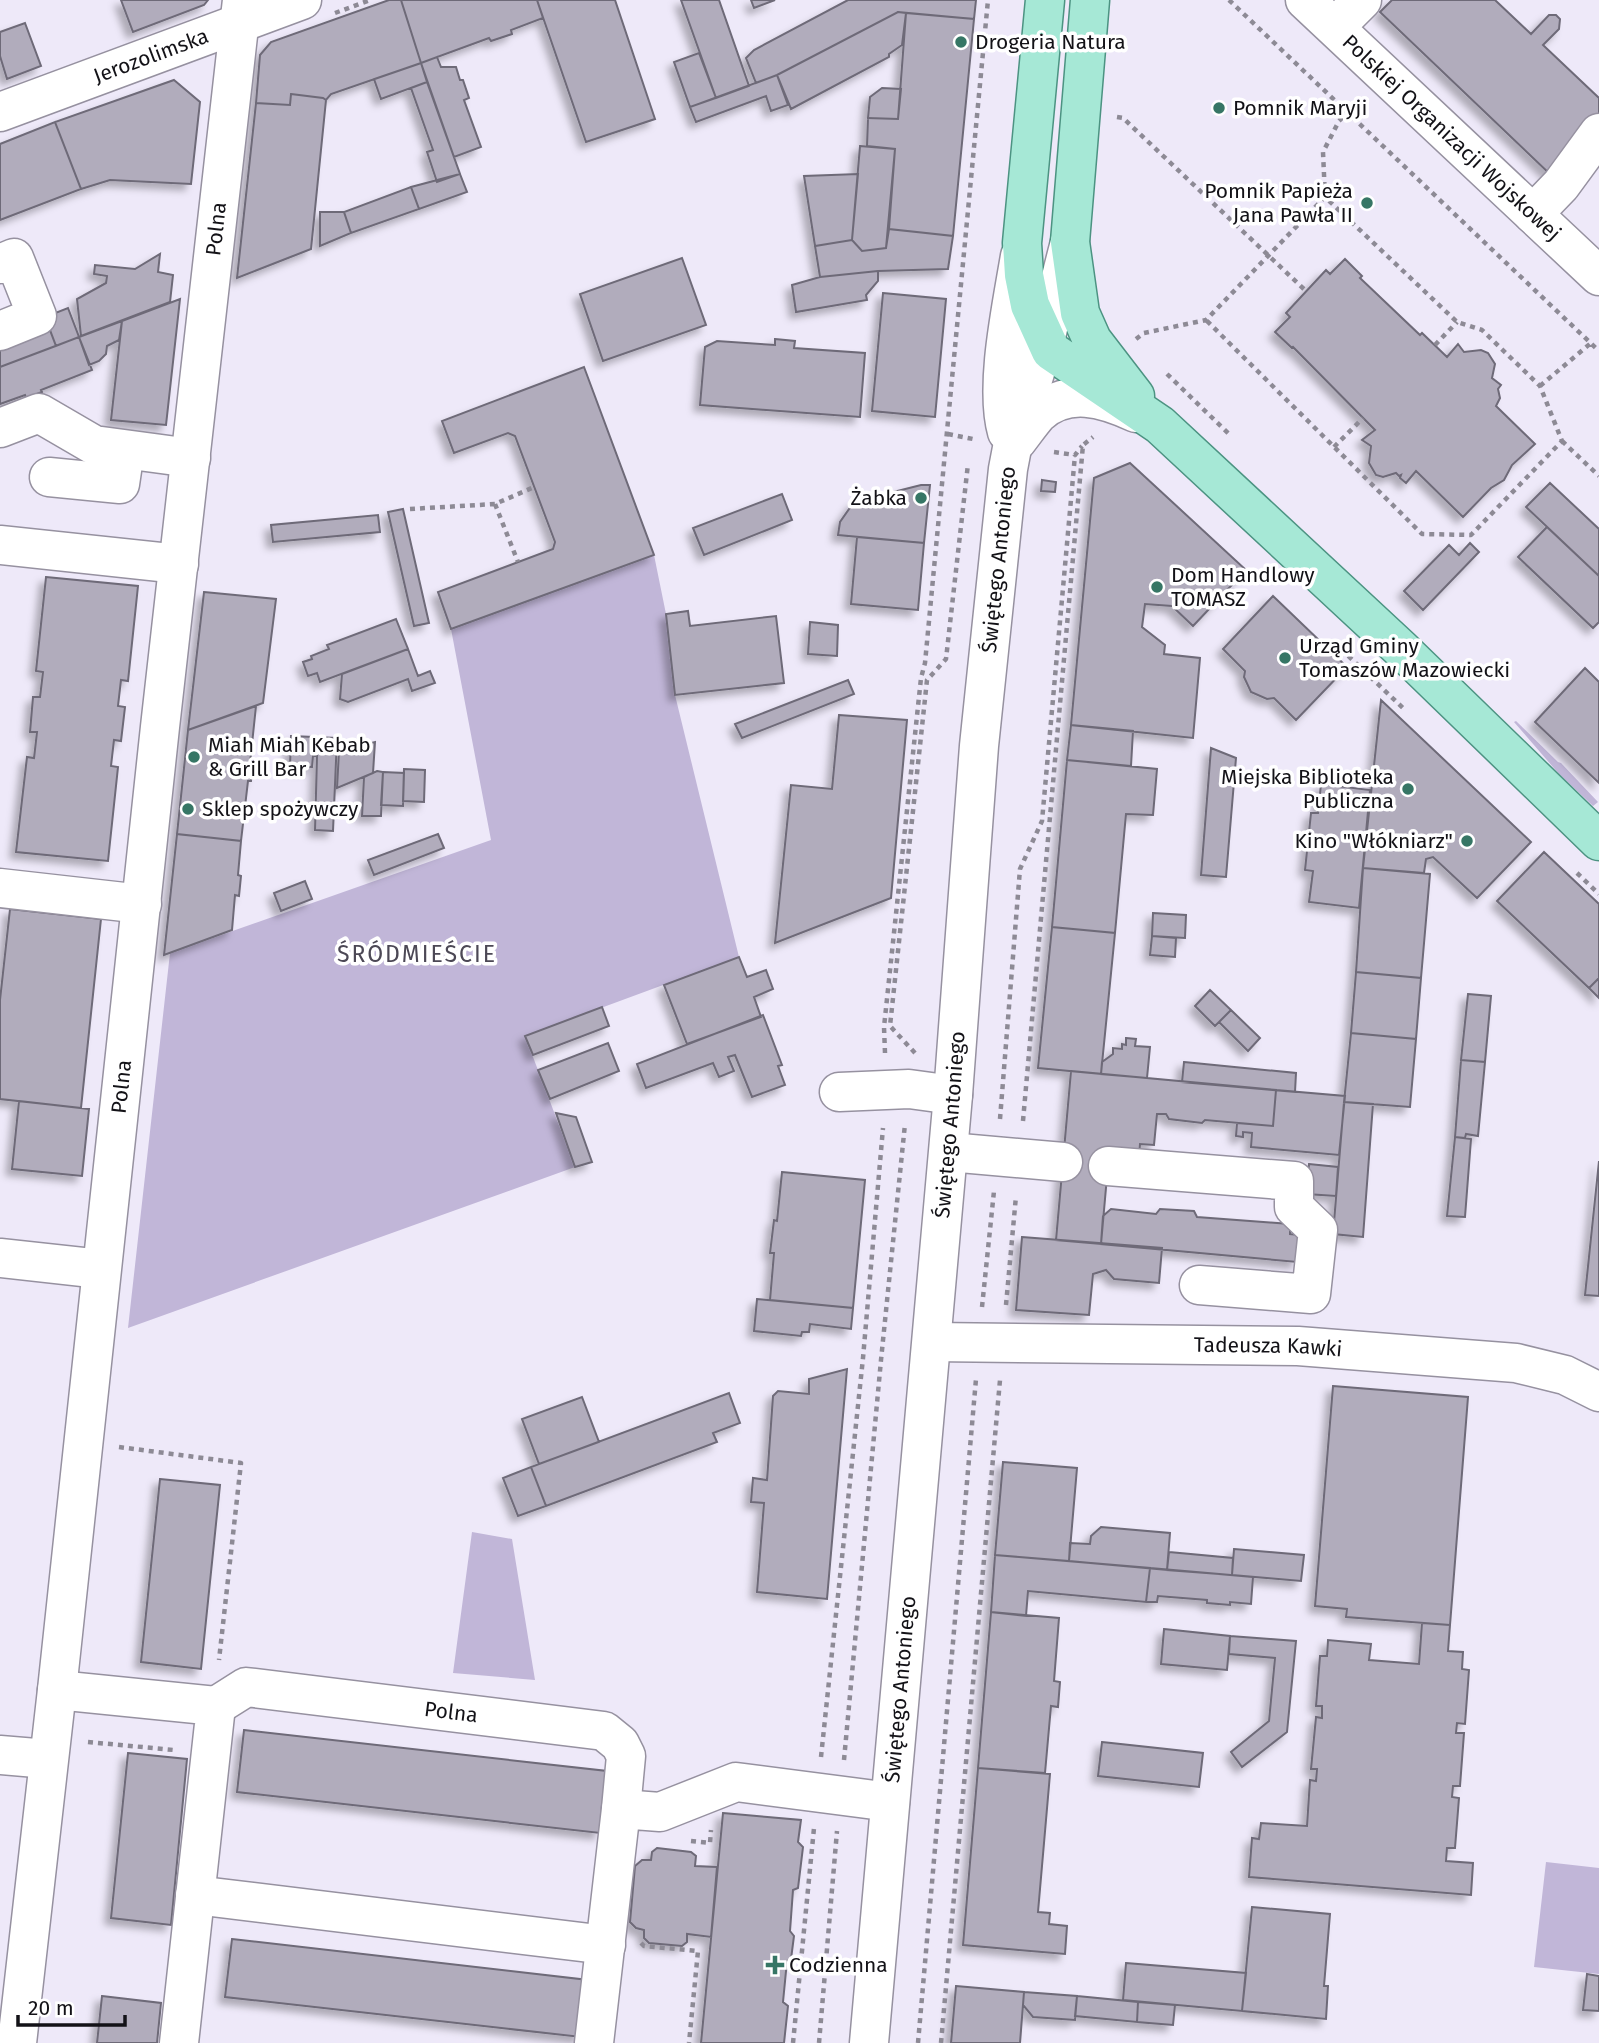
<svg xmlns="http://www.w3.org/2000/svg" width="1599" height="2043" font-family="'Fira Sans',sans-serif">
<style>
.green{fill:#c1b6d8}
.building{fill:#b1acbc;stroke:#6e6a78;stroke-width:2;filter:url(#shadow)}
.lines{fill:none;stroke-linecap:round;stroke-linejoin:round}
.minor-casing{stroke:#9691a0;stroke-width:41}
.major-casing{stroke:#4c9382;stroke-width:41}
.path{stroke:#8d8a95;stroke-width:4.5;stroke-dasharray:5 5;stroke-linecap:butt}
.minor{stroke:#fff;stroke-width:38}
.major{stroke:#a6e8d6;stroke-width:38}
.poi-dot{fill:#367665;stroke:#fff;stroke-width:2.5}
.labels{text-anchor:middle;stroke-width:7;stroke-linejoin:round;paint-order:stroke}
.poi-label{font-size:21px;fill:#131217;stroke:#fff;text-anchor:start}
.street-label{font-size:21px;fill:#131217;stroke:#fff}
.neighbourhood-label{font-size:23px;letter-spacing:2px;fill:#4c4855;stroke:#fff}
</style>
<defs>
<filter id="shadow"><feDropShadow dx="-6" dy="6" stdDeviation="3.5" flood-color="#0004"/></filter>
</defs>
<rect width="100%" height="100%" fill="#eee9f9"/>
<path class="green" d="M654 555 666 614 675 695 739 957 525 1036 575 1167 128 1328 170 953 491 840 451 629Z
M1516 721 1558 762 1561 763 1598 802 1593 806 1559 774 1514 722Z
M472 1532 512 1539 535 1680 453 1673Z
M1546 1862 1599 1868V1974L1534 1967Z"/>
<path class="building" d="M121 0H208L204 5 133 32Z
M389 0H401L421 63 331 94 326 100 323 98 291 94 290 105 256 103 260 55 271 42Z
M401 0H537L543 18 511 30 512 34 491 41 489 38 421 63Z
M537 0H615L655 119 586 142Z
M681 0H719L749 86 716 98Z
M751 0H775L754 8Z
M848 0H976L974 19 898 12 777 75 756 83 746 58 754 50Z
M1392 0H1495L1531 34 1549 15H1556L1560 19 1559 29 1543 45 1599 98V116L1553 177 1380 12Z
M898 12 906 13 902 45 889 54V57L791 109 777 75Z
M906 13 974 19 953 236 889 229 895 149 867 146 868 118 898 119Z
M25 23 41 66 7 79 0 56V32Z
M699 53 716 98 690 107 674 62Z
M437 57 441 67H456L460 80H463L469 98 464 100 481 147 454 157 421 63Z
M421 63 427 82 381 99 374 79Z
M777 75 788 105 771 111 766 96 696 122 690 107Z
M174 80 200 102 191 184 110 180 81 189 55 122Z
M427 82 460 174 437 182 427 152 433 150 411 88Z
M882 88 901 89 898 119 868 118 870 97Z
M291 94 323 98 326 100 311 249 237 278 256 103 290 105Z
M55 122 81 189 0 220V144Z
M860 146 895 149 886 248 862 251 852 240Z
M460 174 467 192 419 209 411 187Z
M858 174 852 240 815 246 804 176Z
M411 187 419 209 351 233 344 212Z
M320 212H344L351 233 320 246Z
M889 229 953 236 948 269 878 271 820 277 815 246 852 240 862 251 886 248Z
M160 254 158 272 173 275 170 302 81 336 77 299 106 283 107 276 94 274 95 265 135 269Z
M682 258 706 325 603 361 580 294Z
M1345 259 1362 276 1360 278 1420 335 1422 333 1447 357 1458 344 1464 352 1481 350 1488 353 1495 364 1492 378 1501 385 1498 389 1500 398 1496 406 1535 444 1512 465 1504 480 1491 488 1463 517 1416 471 1406 483 1400 478 1401 475 1399 476 1396 473 1383 477 1376 475 1369 463 1371 446 1362 440 1375 430 1293 347 1292 348 1275 332 1290 317 1286 313 1326 270 1330 274Z
M878 271V281L866 295 867 300 796 312 792 285 820 277Z
M883 293 946 299 935 417 872 411Z
M180 299 166 425 111 420 122 321Z
M68 308 79 337 56 346 45 317Z
M122 321 119 340 107 346 106 354 99 361 89 365 79 337Z
M50 330 56 346 0 367V349Z
M79 337 92 370 41 390 42 392 26 398 25 395 0 404V367Z
M775 339 795 341 794 348 865 353 860 417 700 405 705 347 717 341 775 345Z
M584 367 654 555 451 629 438 592 553 549 555 542 515 436 508 433 454 453 442 421Z
M1130 463 1246 570 1193 626 1172 606 1145 604 1142 627 1165 645 1164 654 1200 658 1193 738 1071 725 1094 478Z
M1042 480 1056 482 1055 492 1041 491Z
M1550 483 1599 529V576L1526 507Z
M921 485H930L924 543 838 535 840 522 854 502Z
M782 494 792 520 704 555 693 528Z
M403 509 429 623 414 626 388 512Z
M378 515 380 532 273 542 271 525Z
M1547 527 1599 576V622L1593 628 1518 557Z
M857 537 924 543 918 610 851 604Z
M1470 543 1479 552 1423 610 1404 591 1449 545 1459 555Z
M46 577 138 586 128 681 121 680 118 706 125 707 121 741 114 740 111 766 118 767 108 861 16 852 27 757 34 758 37 732H30L33 697H40L43 672 36 671Z
M204 592 276 599 263 703 188 730Z
M1273 596 1347 667 1296 720 1274 698 1267 699 1251 692 1244 677 1245 671 1223 649Z
M688 611 690 626 776 616 784 683 675 695 666 614Z
M396 619 408 649 320 682 317 673 308 676 303 662 312 659 311 656 329 649 327 645Z
M810 622 838 625 837 656 808 654Z
M408 649 418 676 430 671 435 683 412 691 408 679 348 702 340 699 342 674Z
M1585 668 1599 682V783L1535 722Z
M848 680 854 694 742 738 735 724Z
M1381 700 1531 842 1477 898 1433 857 1426 859 1424 873 1363 868Z
M256 706 250 763H253L251 781H248L241 841 177 834 188 730Z
M839 715 907 720 891 898 775 943 791 785 832 789Z
M1071 725 1133 731 1131 766 1067 760Z
M291 736 337 738 333 831 315 830 317 756H313L312 767 290 766Z
M375 742 373 773 337 788 339 751Z
M1211 748 1236 758 1226 877 1201 875Z
M1067 760 1157 769 1153 815 1126 814 1115 933 1052 927Z
M404 769 425 770 424 802 403 801Z
M377 771 383 772 381 816H362L364 777Z
M383 772 404 773 403 806 381 805Z
M1321 784 1370 790 1359 908 1309 902 1313 871 1305 870 1311 813H1318Z
M177 834 241 841 238 875 241 876 239 896 235 895 232 930 164 955Z
M438 834 444 848 374 875 368 860Z
M1544 852 1599 904V978L1589 988 1497 901Z
M1363 868 1430 874 1421 978 1356 972Z
M305 881 312 899 281 911 274 893Z
M10 909 101 919 81 1108 0 1099V1000Z
M1153 913 1186 915 1185 938 1152 936Z
M1052 927 1115 933 1101 1074 1038 1068Z
M1152 936 1176 938 1175 957 1150 955Z
M739 957 747 977 766 970 773 989 754 997 761 1017 687 1044 664 985Z
M1356 972 1421 978 1416 1039 1351 1033Z
M1599 978V998L1589 988Z
M1210 990 1231 1010 1215 1026 1195 1006Z
M1468 994 1491 996 1485 1062 1461 1060Z
M602 1007 609 1026 533 1055 525 1036Z
M1231 1010 1260 1038 1248 1051 1219 1022Z
M763 1015 782 1065 778 1066 785 1085 752 1097 735 1055 728 1057 734 1071 719 1077 713 1063 646 1088 637 1064Z
M1351 1033 1416 1039 1410 1107 1344 1102Z
M1126 1038 1136 1039 1135 1046 1150 1047 1147 1078 1101 1074 1102 1062 1113 1054V1048L1122 1049V1044L1126 1045Z
M608 1043 619 1071 550 1099 538 1070Z
M1461 1060 1485 1062 1478 1136 1466 1134 1465 1138 1455 1137Z
M1184 1062 1296 1073 1295 1092 1182 1082Z
M1071 1071 1276 1090 1273 1126 1205 1120 1202 1123 1169 1119 1166 1114H1157L1154 1145 1140 1144 1139 1157 1109 1154 1101 1244 1056 1240Z
M1276 1090 1345 1096 1339 1155 1251 1147 1252 1133 1243 1132V1137L1236 1136 1237 1123 1273 1126Z
M19 1101 89 1109 82 1176 12 1169Z
M1344 1102 1373 1104 1363 1237 1333 1234Z
M556 1113 576 1117 592 1162 575 1167Z
M1455 1137 1471 1139 1465 1217 1447 1216Z
M1599 1161V1296L1585 1295Z
M1309 1164 1338 1167 1336 1196 1306 1194Z
M782 1172 865 1180 853 1308 770 1300 774 1253H770L774 1220 777 1221Z
M1111 1209 1156 1214 1160 1209 1194 1211 1197 1217 1290 1224V1234L1300 1235 1297 1262 1101 1244 1103 1216Z
M1022 1237 1162 1248 1159 1283 1114 1279 1106 1270 1093 1274 1089 1315 1016 1310Z
M757 1299 853 1308 851 1329 810 1324 809 1332H802L801 1336 754 1331Z
M847 1369 827 1599 757 1592 764 1503 751 1502 753 1478 767 1480 773 1396 778 1391 809 1394V1379Z
M1333 1386 1468 1397 1450 1625 1346 1617 1347 1609 1315 1606Z
M729 1393 740 1423 713 1433 717 1442 546 1506 531 1467Z
M582 1397 599 1442 539 1464 522 1419Z
M1003 1462 1077 1468 1069 1561 995 1555Z
M531 1467 546 1506 518 1516 503 1478Z
M160 1479 220 1485 201 1669 141 1662Z
M1101 1527 1170 1533 1167 1570 1069 1561 1070 1543 1090 1544 1091 1536Z
M1234 1549 1304 1555 1301 1581 1232 1575Z
M1169 1552 1233 1558 1232 1575 1167 1570Z
M995 1555 1150 1568 1146 1602 1028 1591 1026 1616 991 1612Z
M1150 1568 1253 1577 1251 1604 1230 1602V1605L1207 1603V1600L1158 1596 1157 1602H1146Z
M991 1612 1059 1618 1054 1681 1060 1682 1058 1707 1051 1706 1045 1773 978 1768Z
M1422 1623 1450 1625 1448 1651 1463 1652 1462 1669 1469 1670 1465 1724 1457 1723 1456 1733H1464L1460 1786H1453L1452 1797 1459 1798 1455 1848H1447L1446 1861 1473 1863 1471 1895 1249 1877 1252 1838 1259 1839 1261 1823 1307 1826 1310 1780 1316 1781 1317 1769H1311L1316 1717 1322 1718V1706H1316L1320 1656H1327L1328 1640 1371 1644 1369 1660 1419 1664Z
M1164 1629 1230 1636 1227 1670 1161 1664Z
M1230 1636 1296 1641 1287 1732 1242 1767 1231 1752 1269 1721 1275 1658 1229 1654Z
M244 1730 607 1771 600 1833 237 1792Z
M1102 1742 1203 1753 1199 1787 1098 1776Z
M128 1753 187 1759 171 1925 111 1918Z
M978 1768 1050 1774 1038 1912 1050 1913 1049 1924 1067 1926 1065 1954 963 1945Z
M723 1813 801 1820 798 1842 803 1847 798 1888 793 1890 790 1931 794 1936 791 1959 787 1961 783 2002 788 2006 784 2043H701Z
M657 1848 691 1852 696 1856 695 1866 717 1867 711 1937 687 1934V1942L682 1946 649 1943 644 1938V1930L636 1928 630 1922 635 1866 642 1860H651L652 1852Z
M1252 1907 1330 1914 1324 1986H1328L1326 2019 1242 2011Z
M232 1939 588 1980 581 2037 225 1997Z
M1126 1963 1246 1973 1242 2011 1123 2000Z
M1587 1974 1599 1976V2011L1583 2010Z
M956 1986 1024 1992 1020 2043H951Z
M1024 1992 1077 1996 1075 2020 1033 2017 1023 2005Z
M102 1996 161 2003 157 2043H97Z
M1077 1996 1138 2002 1137 2022 1075 2016Z
M1138 2002 1175 2005 1173 2025 1137 2022Z"/>
<g class="lines">
<defs>
<g id="minor">
<path id="s1" d="M1305 0 1599 276"/>
<path d="M1335 27 1362 0"/>
<path id="s2" d="M0 112 302 0"/>
<path d="M1533 214 1561 185 1599 133"/>
<path d="M0 264 14 258 37 316 0 331"/>
<path d="M0 428 39 413 94 445 191 458"/>
<path d="M1007 432C994 386 1012 305 1020 256"/>
<path d="M1017 441C1024 432 1031 422 1038 414 1067 387 1104 398 1136 413"/>
<path d="M49 477 120 484 125 450"/>
<path d="M0 545 179 564"/>
<path d="M0 888 142 904"/>
<path d="M839 1092 909 1089 953 1095"/>
<path d="M949 1152 1063 1162"/>
<path d="M1108 1166 1294 1181V1207L1318 1230 1311 1294 1199 1285"/>
<path d="M0 1258 101 1269"/>
<path id="s3" d="M932 1342 1298 1346 1516 1363 1565 1375 1599 1392"/>
<path d="M57 1690 216 1706 179 2043"/>
<path id="s4" d="M216 1706 246 1687 604 1731 620 1744 626 1756 621 1809"/>
<path d="M0 1755 48 1759"/>
<path d="M195 1895 606 1945"/>
<path id="s5" d="M17 2043 57 1690 160 727 242 0"/>
<path d="M594 2043 621 1809 660 1812 736 1782 890 1802"/>
<path id="s6" d="M869 2043 953 1095 979 746 1008 469 1012 448 1045 340 1070 242"/>
</g>
<path id="major" d="M1045 0 1022 243 1024 275 1030 305 1051 351 1160 425 1401 649 1599 841
M1090 0 1070 242 1080 313 1092 340 1135 396"/>
</defs>
<use href="#minor" class="minor-casing"/>
<use href="#major" class="major-casing"/>
<path class="path" d="M1229 0 1599 351
M335 13 370 0
M1117 117 1123 118 1306 291
M1325 197 1323 152 1339 121 1347 113
M1136 339 1144 333 1206 320 1325 197 1457 322 1482 330 1540 386 1562 441 1471 535 1422 534 1206 320
M1435 345 1457 322
M1167 374 1231 436
M1540 386 1591 343
M948 434 973 439
M1562 441 1599 476
M1334 447 1363 418
M1054 452 1075 455 1082 446
M495 504 518 562
M410 509 495 504 534 487
M1341 649 1403 708
M1577 873 1599 894
M885 1053 884 1027 921 678 925 663 988 0
M915 1053 890 1026 927 680 946 659 968 464
M1000 1119 1020 869 1042 821 1075 455
M1023 1121 1083 445 1093 437
M1006 1305 1016 1196
M982 1307 994 1191
M119 1447 241 1463 219 1660
M88 1742 174 1750
M821 1757 863 1358 883 1128
M844 1760 881 1360 905 1124
M691 1841 710 1843 711 1830
M641 1943 644 1946 698 1951 689 2043
M793 2043 814 1828
M819 2043 837 1831
M918 2043 976 1379
M941 2043 1000 1380"/>
<use href="#minor" class="minor"/>
<use href="#major" class="major"/>
</g>
<g class="poi-dot">
<circle cx="961" cy="42" r="7"/>
<circle cx="1219" cy="108" r="7"/>
<circle cx="1367" cy="203" r="7"/>
<circle cx="921" cy="498" r="7"/>
<circle cx="1157" cy="587" r="7"/>
<circle cx="1285" cy="658" r="7"/>
<circle cx="194" cy="757" r="7"/>
<circle cx="1408" cy="789" r="7"/>
<circle cx="188" cy="809" r="7"/>
<circle cx="1467" cy="841" r="7"/>
<path d="M771.5 1954.5h7v7h7v7h-7v7h-7v-7h-7v-7h7z"/>
</g>
<g class="labels">
<g class="poi-label">
<text x="975" y="49">Drogeria Natura</text>
<text x="1233" y="115">Pomnik Maryji</text>
<text x="1353" y="198" text-anchor="end">Pomnik Papieża<tspan x="1353" dy="24">Jana Pawła II</tspan></text>
<text x="907" y="505" text-anchor="end">Żabka</text>
<text x="1171" y="582">Dom Handlowy<tspan x="1171" dy="24">TOMASZ</tspan></text>
<text x="1299" y="653">Urząd Gminy<tspan x="1299" dy="24">Tomaszów Mazowiecki</tspan></text>
<text x="208" y="752">Miah Miah Kebab<tspan x="208" dy="24">&amp; Grill Bar</tspan></text>
<text x="1394" y="784" text-anchor="end">Miejska Biblioteka<tspan x="1394" dy="24">Publiczna</tspan></text>
<text x="202" y="816">Sklep spożywczy</text>
<text x="1453" y="848" text-anchor="end">Kino "Włókniarz"</text>
<text x="789" y="1972">Codzienna</text>
</g>
<g class="street-label">
<text dy="7" stroke="none"><textPath href="#s2" startOffset="161">Jerozolimska</textPath></text>
<text dy="7" stroke="none"><textPath href="#s1" startOffset="201">Polskiej Organizacji Wojskowej</textPath></text>
<text dy="7" stroke="none"><textPath href="#s5" startOffset="1825">Polna</textPath></text>
<text dy="7" stroke="none"><textPath href="#s6" startOffset="1489">Świętego Antoniego</textPath></text>
<text dy="7" stroke="none"><textPath href="#s5" startOffset="962">Polna</textPath></text>
<text dy="7" stroke="none"><textPath href="#s6" startOffset="922">Świętego Antoniego</textPath></text>
<text dy="7" stroke="none"><textPath href="#s3" startOffset="336">Tadeusza Kawki</textPath></text>
<text dy="7" stroke="none"><textPath href="#s6" startOffset="355">Świętego Antoniego</textPath></text>
<text dy="7" stroke="none"><textPath href="#s4" startOffset="242">Polna</textPath></text>
</g>
<g class="neighbourhood-label">
<text x="417" y="962">ŚRÓDMIEŚCIE</text>
</g>
</g>
<path d="M18 2015v10h107v-10" fill="none" stroke="#131217" stroke-width="3.5"/>
<text x="28" y="2015" font-size="21" fill="#131217" stroke="#ffffff" stroke-width="5" paint-order="stroke">20 m</text>
</svg>
